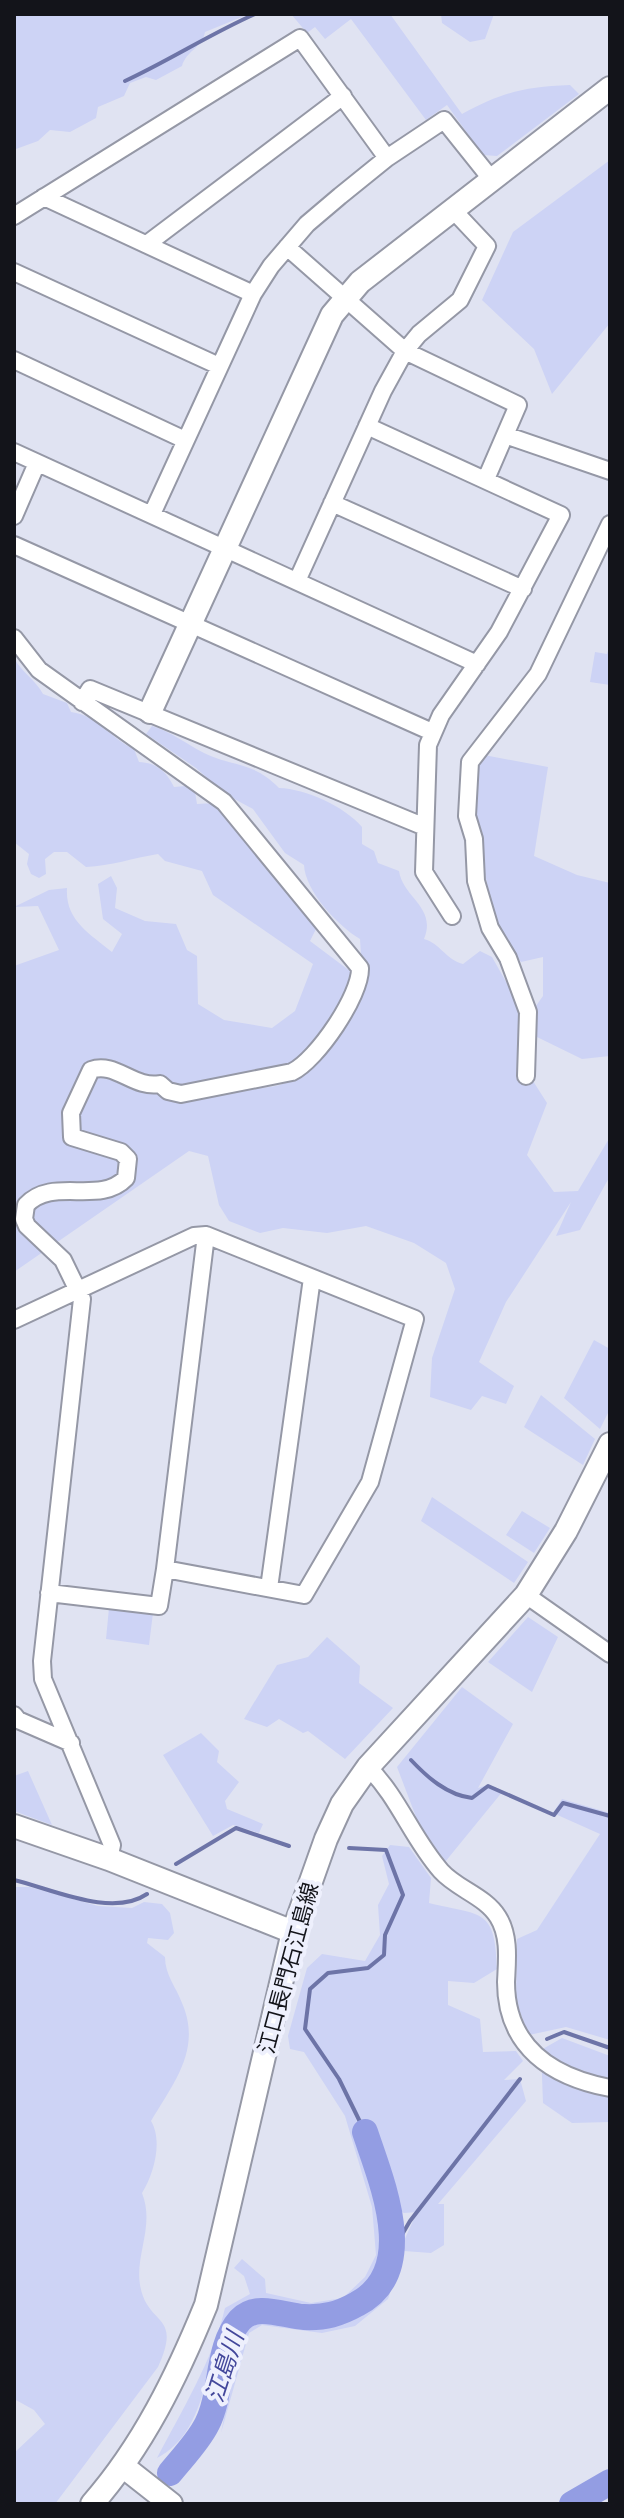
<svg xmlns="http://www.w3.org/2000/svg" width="624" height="2518" font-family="'Archivo Narrow','Noto Sans JP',sans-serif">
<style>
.green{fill:#cdd3f5}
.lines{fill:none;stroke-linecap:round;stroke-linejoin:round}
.stream{stroke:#6d74a7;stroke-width:4}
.river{stroke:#939de3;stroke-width:26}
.street-casing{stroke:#9598a6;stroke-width:20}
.secondary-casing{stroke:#9598a6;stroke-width:26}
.street{stroke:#fff;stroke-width:16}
.secondary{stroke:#fff;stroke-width:22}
.labels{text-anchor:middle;stroke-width:8;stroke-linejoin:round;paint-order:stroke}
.street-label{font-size:22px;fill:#13141a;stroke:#eef0fd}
.water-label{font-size:24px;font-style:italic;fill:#43479b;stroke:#eef0fd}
</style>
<rect width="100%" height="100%" fill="#e0e3f2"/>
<path class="green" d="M14 14H249L205 32C202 48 186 51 182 66L156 80 146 77 130 83 124 96 98 107 96 118 70 132 50 130 38 141 16 149Z
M291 14H390L462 114C503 92 523 87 570 85L579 94 497 156 483 155 447 105 426 120 351 19 325 39 315 27 307 33Z
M441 14H494L485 39 470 42 442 23Z
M610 160V323L552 394 534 349 482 300 513 232Z
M610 644V685L590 682 595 652 607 654Z
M14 658C22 673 35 679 43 694L67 703 71 712C100 716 109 738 134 749L139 762C157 763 166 771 174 787L186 786 195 792 197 804C201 804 206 803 210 804 227 810 310 911 316 929L310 941 354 974 324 1036 297 1063 186 1085C211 1086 257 1092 280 1085 310 1075 358 999 369 969L361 955 360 939C338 926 305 891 304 865L285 853 253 809 225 794 196 768 146 734 152 726C172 732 186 744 204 753 232 767 253 761 279 788 306 789 344 806 362 827V844L374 851 378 863 399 871C403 898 437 907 424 939 441 944 445 959 463 964L480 951 492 957 521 1008 519 1079 533 1081 547 1103 527 1155 554 1192 578 1191 610 1137V1176L580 1230 556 1236 571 1202 506 1302 479 1362 514 1386 506 1404 482 1396 471 1410 430 1397 432 1358 455 1289 446 1263 414 1243 366 1226 327 1233 283 1228 260 1233 229 1221 219 1205 208 1156 189 1151 14 1272V966L59 950 38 906 14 907 49 890 67 888C65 920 89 933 112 952L122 934 103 919 98 884 111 876 117 888 115 908 145 921 176 924 187 950 197 956 198 1004 224 1020 272 1028 295 1011 313 964 213 895 202 871 165 861 158 854C133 858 111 866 86 867L67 852H54L45 859 46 874 39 878 31 874 27 864 29 854 14 842Z
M484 755 548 767 534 856 577 875 610 883V1056L582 1059 537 1037 533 1010 543 996V957L521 962 496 926 472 813 474 774Z
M594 1340 610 1349V1409L600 1429 564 1398Z
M541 1395 595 1439 583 1465 524 1427Z
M432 1497 528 1562 514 1583 421 1521Z
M522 1511 550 1528 534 1553 506 1535Z
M109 1608 153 1613 149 1645 106 1639Z
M528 1617 558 1637 532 1692 488 1662Z
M327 1637 360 1666 359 1683 393 1708 345 1759 308 1731 303 1733 279 1719 267 1727 244 1719 277 1665 308 1657Z
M462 1687 513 1724 478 1788 488 1785 503 1791 445 1862 418 1822 397 1767Z
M201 1733 219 1751 217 1762 239 1782 225 1801 227 1809 263 1824 259 1833 233 1825 213 1836 163 1755Z
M28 1771 52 1825 14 1811V1776Z
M562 1799 610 1813V2040L566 2027 529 2035 516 2002 517 1939 537 1930 600 1834 553 1813Z
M390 1845 409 1847 431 1878 429 1903C483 1916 495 1908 497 1969L474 1983 448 1981V2005L480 2019 483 2052 516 2051 523 2061 504 2080 520 2079 526 2101 438 2204H444V2245L431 2253 404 2251 388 2299 355 2326 322 2333 262 2325 249 2333 221 2433 240 2333 252 2320 263 2317 322 2324 349 2317 380 2294 417 2212 404 2213 382 2200C382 2217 386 2239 382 2255 372 2292 341 2312 304 2310 280 2309 261 2291 240 2312 200 2351 213 2430 157 2458 182 2410 213 2360 225 2308L250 2294 244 2276 234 2268 242 2259 265 2279 266 2293 311 2303 343 2298 365 2277 376 2255 372 2207 345 2116 304 2052 290 2049 288 2036 307 1968 322 1954 365 1961 380 1935 378 1905 389 1884 382 1856Z
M14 1887H30L98 1906 132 1908 144 1902 162 1904 170 1913 174 1933 168 1940 148 1938 147 1943 165 1957C165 1975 176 1987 182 2003 202 2049 174 2082 151 2121 163 2141 154 2174 142 2193 155 2226 135 2254 140 2285 147 2327 183 2312 158 2367L55 2504H14V2453L45 2424 34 2410 14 2399Z
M562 2038 610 2056V2122L572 2123 543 2103 541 2050Z"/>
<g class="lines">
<path class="stream" d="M125 81C170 60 210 34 255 14
M411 1760C427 1777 447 1795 472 1798L488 1786 554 1815 563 1803 610 1816
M349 1848 386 1850 403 1895 385 1935 384 1955 368 1968 328 1973 310 1989 305 2029 339 2079 365 2132
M176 1864 236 1828 289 1846
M14 1880C52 1889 112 1918 147 1894
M547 2039 564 2032 610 2048
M393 2250 410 2221 520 2079"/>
<path class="river" d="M170 2473C182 2458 198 2442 207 2424 223 2393 216 2347 240 2320 257 2302 284 2316 304 2317 325 2318 339 2314 357 2304 420 2271 382 2183 365 2132
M572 2504 610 2482"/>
<defs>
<path id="street" d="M44 197 253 294
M14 216 300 38 387 158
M147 244 343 96
M287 247 405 351 518 405 486 479
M14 272 219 366
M14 360 185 440
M367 426 561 515 499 632 441 715 428 745 424 872 452 916
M505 435 610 471
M14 452 477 664
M332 503 523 589
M152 514 253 294 271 266 307 224 340 196 387 158 444 120 492 180
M14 516 37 463
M14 545 432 732
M297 581 383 391 405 351 419 334 460 300 487 246 454 211
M14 638 39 670 224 802 360 968C361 995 317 1060 292 1072L181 1094 168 1091 160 1084C134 1089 115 1061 91 1070L71 1113 72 1137 121 1152 128 1159 126 1178C99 1206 53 1176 26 1205L24 1219 27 1226 63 1260 82 1299 42 1661 43 1679 112 1845 109 1859
M82 702 90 689 425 827
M526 1076 528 1012 508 958 490 928 476 881 474 839 467 816 470 762 538 674 610 524
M14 1320 194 1236 206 1235 415 1319 370 1482 304 1595 165 1569 159 1606 49 1593
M165 1569 206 1235
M269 1588 312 1278
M526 1595 610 1654
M14 1715 18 1720 71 1743
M368 1767C399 1798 412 1838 441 1871 457 1889 485 1896 498 1917 510 1936 507 1961 506 1982 506 2047 552 2077 610 2088"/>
<path id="secondary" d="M150 712 332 315 360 282 610 88
M14 1826 109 1859 293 1932
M124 2467 171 2504
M92 2504C143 2446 177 2376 206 2305L293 1932 326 1839 342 1804 368 1767 526 1595 566 1531 610 1444"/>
</defs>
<use href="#street" class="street-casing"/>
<use href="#secondary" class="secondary-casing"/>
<use href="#street" class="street"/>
<use href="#secondary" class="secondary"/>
</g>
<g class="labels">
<g class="street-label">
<text transform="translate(288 1968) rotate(-75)" y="8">江口長門石江島線</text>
</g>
<g class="water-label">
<text transform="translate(225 2367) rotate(-72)" y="8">江島川</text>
</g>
</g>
<rect width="624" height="2518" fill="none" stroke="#13141a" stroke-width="32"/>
</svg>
